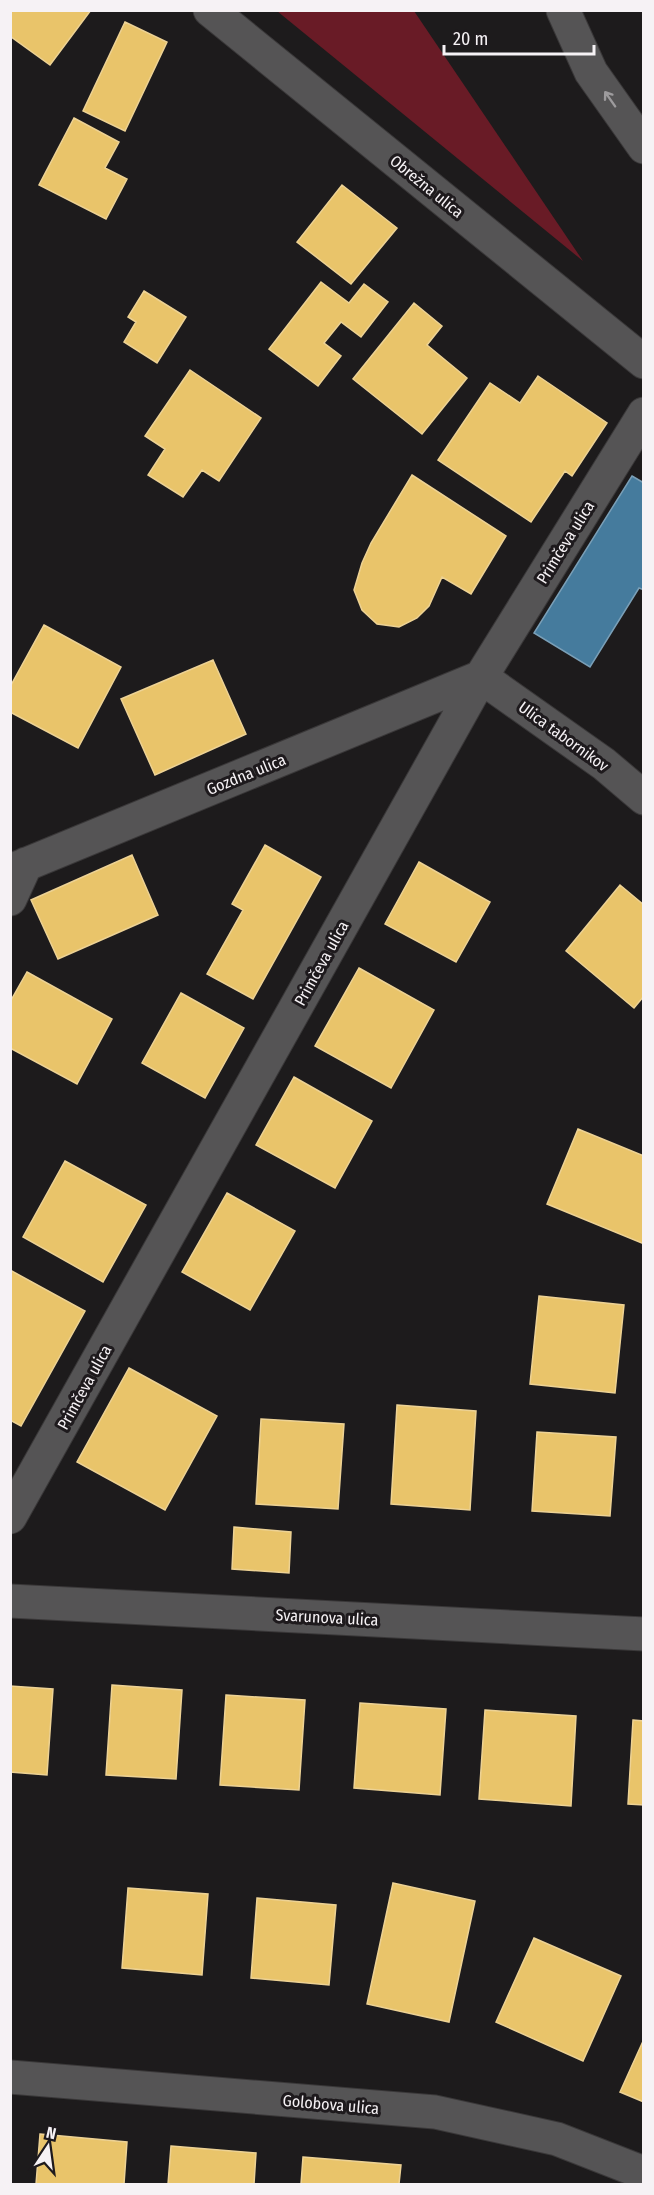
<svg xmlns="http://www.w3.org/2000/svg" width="654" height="2195" font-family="'Fira Sans Condensed',sans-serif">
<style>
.forest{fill:#691b26}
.homes{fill:#e9c46a;stroke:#edd294;stroke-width:1.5}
.public{fill:#457b9d;stroke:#7a9fb7;stroke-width:1.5}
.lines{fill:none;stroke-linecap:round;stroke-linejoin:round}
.street-casing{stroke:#3a3839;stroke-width:35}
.street{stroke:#555455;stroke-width:33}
.oneway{stroke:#9d9b9d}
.labels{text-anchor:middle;stroke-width:6;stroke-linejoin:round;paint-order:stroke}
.street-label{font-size:16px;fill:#f6f2f5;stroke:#1e1a1d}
</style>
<rect width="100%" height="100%" fill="#1d1b1c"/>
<path class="forest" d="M277 11H414L583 261Z"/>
<path class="homes" d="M10 10H91L50 65 10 36Z
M125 22 167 42 125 131 83 111Z
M74 118 119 142 105 168 127 179 106 219 39 185Z
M342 185 397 228 351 284 297 242Z
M321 282 349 303 364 284 388 302 361 337 341 322 324 343 341 356 318 386 269 349Z
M144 291 186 317 157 363 124 342 136 322 128 317Z
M414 303 442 326 427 345 467 378 422 434 353 379Z
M190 370 261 418 219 481 202 470 183 497 148 475 165 449 145 436Z
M538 376 607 423 572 476 565 471 531 522 438 460 490 383 520 403Z
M412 475 506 536 471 594 442 577 429 606 417 618 399 627 377 624 362 610 354 590 362 563 371 543Z
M44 625 121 667 78 748 10 712V687Z
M213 660 246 734 155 775 121 699Z
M265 845 321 877 253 999 207 974 243 910 232 904Z
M132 855 158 915 58 959 31 900Z
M419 862 490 902 456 962 385 924Z
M620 885 644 905V996L634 1008 566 951Z
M359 968 434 1010 391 1088 315 1046Z
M27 972 112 1019 77 1084 10 1048V1002Z
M181 993 244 1028 205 1098 142 1063Z
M294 1077 372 1121 335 1188 256 1145Z
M578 1129 644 1156V1244L547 1204Z
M65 1161 146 1205 103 1282 23 1237Z
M227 1193 295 1231 250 1310 182 1272Z
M10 1270 85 1311 21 1426 10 1420Z
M539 1296 624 1305 615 1393 530 1384Z
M129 1368 217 1416 165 1510 77 1462Z
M397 1405 476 1411 470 1510 391 1504Z
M261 1419 344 1424 338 1509 256 1504Z
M537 1432 616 1437 610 1516 532 1511Z
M234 1527 291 1532 289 1573 232 1569Z
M112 1685 182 1690 176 1779 106 1775Z
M10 1686 53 1689 47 1775 10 1772Z
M226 1695 305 1700 299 1790 220 1785Z
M360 1703 446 1709 440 1795 354 1788Z
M485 1710 576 1716 571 1806 479 1799Z
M633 1720 644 1721V1805L628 1804Z
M393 1883 475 1901 449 2022 367 2004Z
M128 1888 208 1894 202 1975 122 1968Z
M257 1898 336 1905 329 1985 251 1978Z
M534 1938 621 1976 583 2061 496 2022Z
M644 2039V2102L620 2092Z
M40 2134 127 2142 124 2184H36Z
M171 2146 256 2153 254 2184H168Z
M303 2157 401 2165 399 2184H301Z"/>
<path class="public" d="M632 476 644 483V590L639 588 590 667 534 633Z"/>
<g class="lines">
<defs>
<path id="street" d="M210 10 644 362
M563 10 591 72 644 147
M10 871 481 677 604 764 644 798
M10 899 26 864
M10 1517 481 677 644 414
M10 1601 644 1634
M10 2077 435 2112 557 2139 644 2173"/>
</defs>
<use href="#street" class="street-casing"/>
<use href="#street" class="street"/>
</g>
<defs><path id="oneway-shaft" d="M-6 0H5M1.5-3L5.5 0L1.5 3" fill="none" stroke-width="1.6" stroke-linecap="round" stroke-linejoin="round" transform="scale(1.5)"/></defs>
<use class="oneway" href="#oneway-shaft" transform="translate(610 99) rotate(-125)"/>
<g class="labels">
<g class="street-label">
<text transform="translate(427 186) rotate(39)" y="6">Obrežna ulica</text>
<text transform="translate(565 542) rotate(-58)" y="6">Primčeva ulica</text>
<text transform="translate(564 736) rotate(36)" y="6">Ulica tabornikov</text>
<text transform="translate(246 774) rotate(-22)" y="6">Gozdna ulica</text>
<text transform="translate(321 963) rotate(-61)" y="6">Primčeva ulica</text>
<text transform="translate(84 1387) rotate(-61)" y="6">Primčeva ulica</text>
<text transform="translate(327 1617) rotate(3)" y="6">Svarunova ulica</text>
<text transform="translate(331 2104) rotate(5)" y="6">Golobova ulica</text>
</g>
</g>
<rect width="654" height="2195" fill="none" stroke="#f6f2f5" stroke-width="24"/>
<g transform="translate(48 2147) rotate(13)" stroke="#1e1a1d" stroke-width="4.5" paint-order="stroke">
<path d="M0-4.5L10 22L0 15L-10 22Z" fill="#f6f2f5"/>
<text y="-9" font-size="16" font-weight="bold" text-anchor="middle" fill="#f6f2f5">N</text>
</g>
<path d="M444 45v9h150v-9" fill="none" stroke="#f6f2f5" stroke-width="3"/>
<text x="453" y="45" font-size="18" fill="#f6f2f5" stroke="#1e1a1d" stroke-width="4.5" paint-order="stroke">20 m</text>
</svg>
